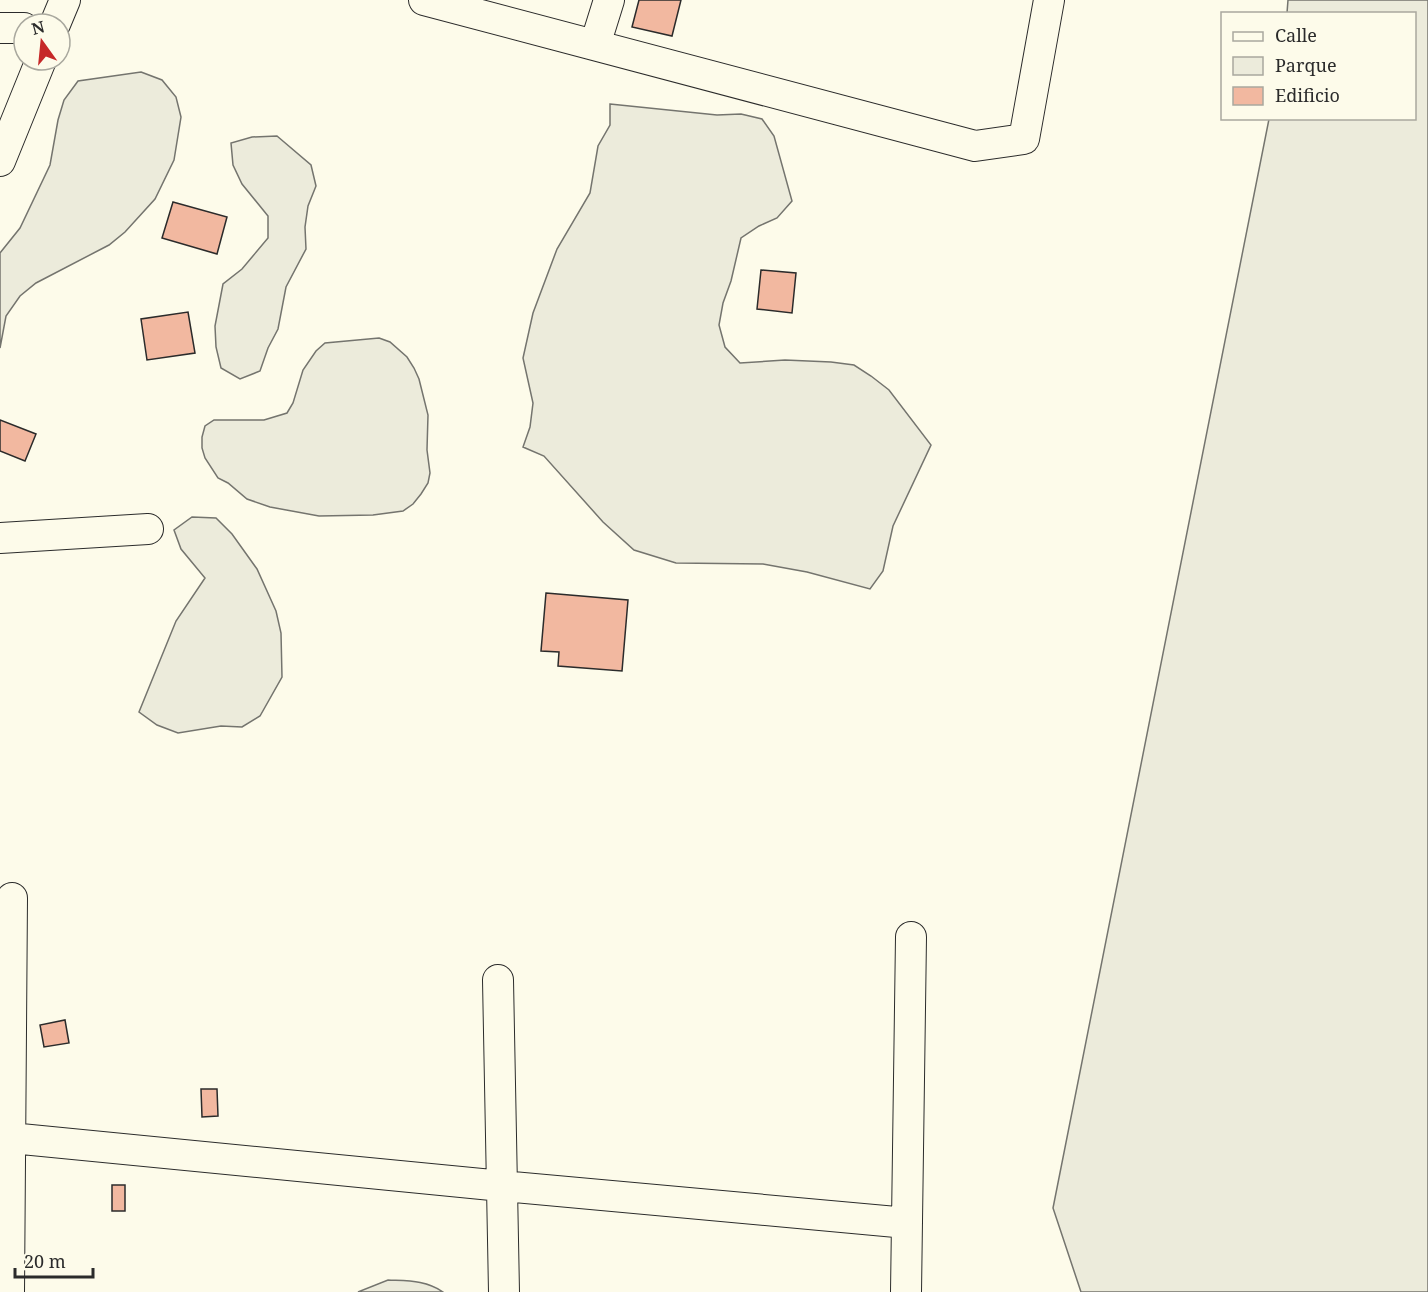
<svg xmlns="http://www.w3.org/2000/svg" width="1428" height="1292" font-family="'Noto Serif',serif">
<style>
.green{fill:#ecebdb;stroke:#74746e;stroke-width:1.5}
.building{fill:#f2b8a0;stroke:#2b2b2b;stroke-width:1.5}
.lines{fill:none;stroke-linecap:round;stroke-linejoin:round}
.minor-casing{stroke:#2b2b2b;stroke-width:32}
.minor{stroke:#fdfbea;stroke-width:30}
</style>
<rect width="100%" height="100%" fill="#fdfbea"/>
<path class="green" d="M1288 0H1428V1292H1081L1053 1208 1269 119 1414 118V14L1287 13Z
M141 72 162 80 176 97 181 117 174 160 155 199 125 232 109 245 36 283 20 296 6 316 0 348V253L20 228 50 165 58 120 64 100 78 81Z
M610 104 717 115 741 114 762 119 774 136 792 201 777 218 759 226 741 238 731 281 723 303 719 325 725 347 740 363 785 360 831 362 854 365 871 376 889 390 931 445 893 526 883 571 870 589 807 572 763 564 676 563 634 550 603 522 544 456 523 447 530 427 533 403 523 358 533 313 557 249 590 193 598 146 610 125Z
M277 136 311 165 316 186 308 206 305 227 306 249 286 287 278 329 268 348 260 371 240 379 221 368 216 347 215 326 223 284 242 269 268 238V216L242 184 233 165 231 143 252 137Z
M379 338 390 342 407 357 414 368 419 379 428 415 427 450 430 473 428 483 421 494 413 504 403 511 373 515 319 516 270 507 247 499 228 483 218 478 205 458 202 448V437L205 426 214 420H264L287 413 293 403 303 370 316 351 325 343Z
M192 517 216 518 232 534 257 569 276 611 281 633 282 677 260 716 242 727 221 726 178 733 157 725 139 712 176 621 205 578 181 549 174 530Z
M388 1280C408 1281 426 1280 443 1292H358Z"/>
<path class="building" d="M639 0H681L672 36 632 27Z
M173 202 227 217 217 254 162 238Z
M761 270 796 273 792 313 757 309Z
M188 312 195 353 147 360 141 319Z
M0 420 36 434 25 461 0 451Z
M546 593 628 600 622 671 558 666 559 652 541 651Z
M65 1020 69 1043 44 1047 40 1025Z
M201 1089H217L218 1116 202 1117Z
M112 1185H125V1211H112Z"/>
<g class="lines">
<defs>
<path id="minor" d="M424 0 975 146 1024 139 1049 0
M55 24 65 0
M0 28H24
M595 45 609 0
M0 161 41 60
M0 538 148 529
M498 980 504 1292
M0 1137 502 1186 907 1223
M9 1292 12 898
M906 1292 911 937"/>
</defs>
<use href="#minor" class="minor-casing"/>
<use href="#minor" class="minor"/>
</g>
<rect x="1221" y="12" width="195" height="108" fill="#fdfbea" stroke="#a9a89e" stroke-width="1.5"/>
<rect x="1233" y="32" width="30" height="9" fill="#fdfbea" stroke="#a9a89e" stroke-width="1.5"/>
<text x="1275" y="42" font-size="18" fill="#2b2b2b">Calle</text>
<rect x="1233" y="57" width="30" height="18" fill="#ecebdb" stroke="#a9a89e" stroke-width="1.5"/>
<text x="1275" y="72" font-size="18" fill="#2b2b2b">Parque</text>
<rect x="1233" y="87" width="30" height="18" fill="#f2b8a0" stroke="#a9a89e" stroke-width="1.5"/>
<text x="1275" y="102" font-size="18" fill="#2b2b2b">Edificio</text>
<g transform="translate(42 42) rotate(345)"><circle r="28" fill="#fdfbea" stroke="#a9a89e" stroke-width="1.5"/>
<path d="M0-4.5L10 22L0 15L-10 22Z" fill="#c62828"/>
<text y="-9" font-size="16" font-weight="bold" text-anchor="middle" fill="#2b2b2b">N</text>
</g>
<path d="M15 1268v9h78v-9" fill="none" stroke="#2b2b2b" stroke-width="3"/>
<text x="24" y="1268" font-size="18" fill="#2b2b2b" stroke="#fdfbea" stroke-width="4.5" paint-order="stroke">20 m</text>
</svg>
